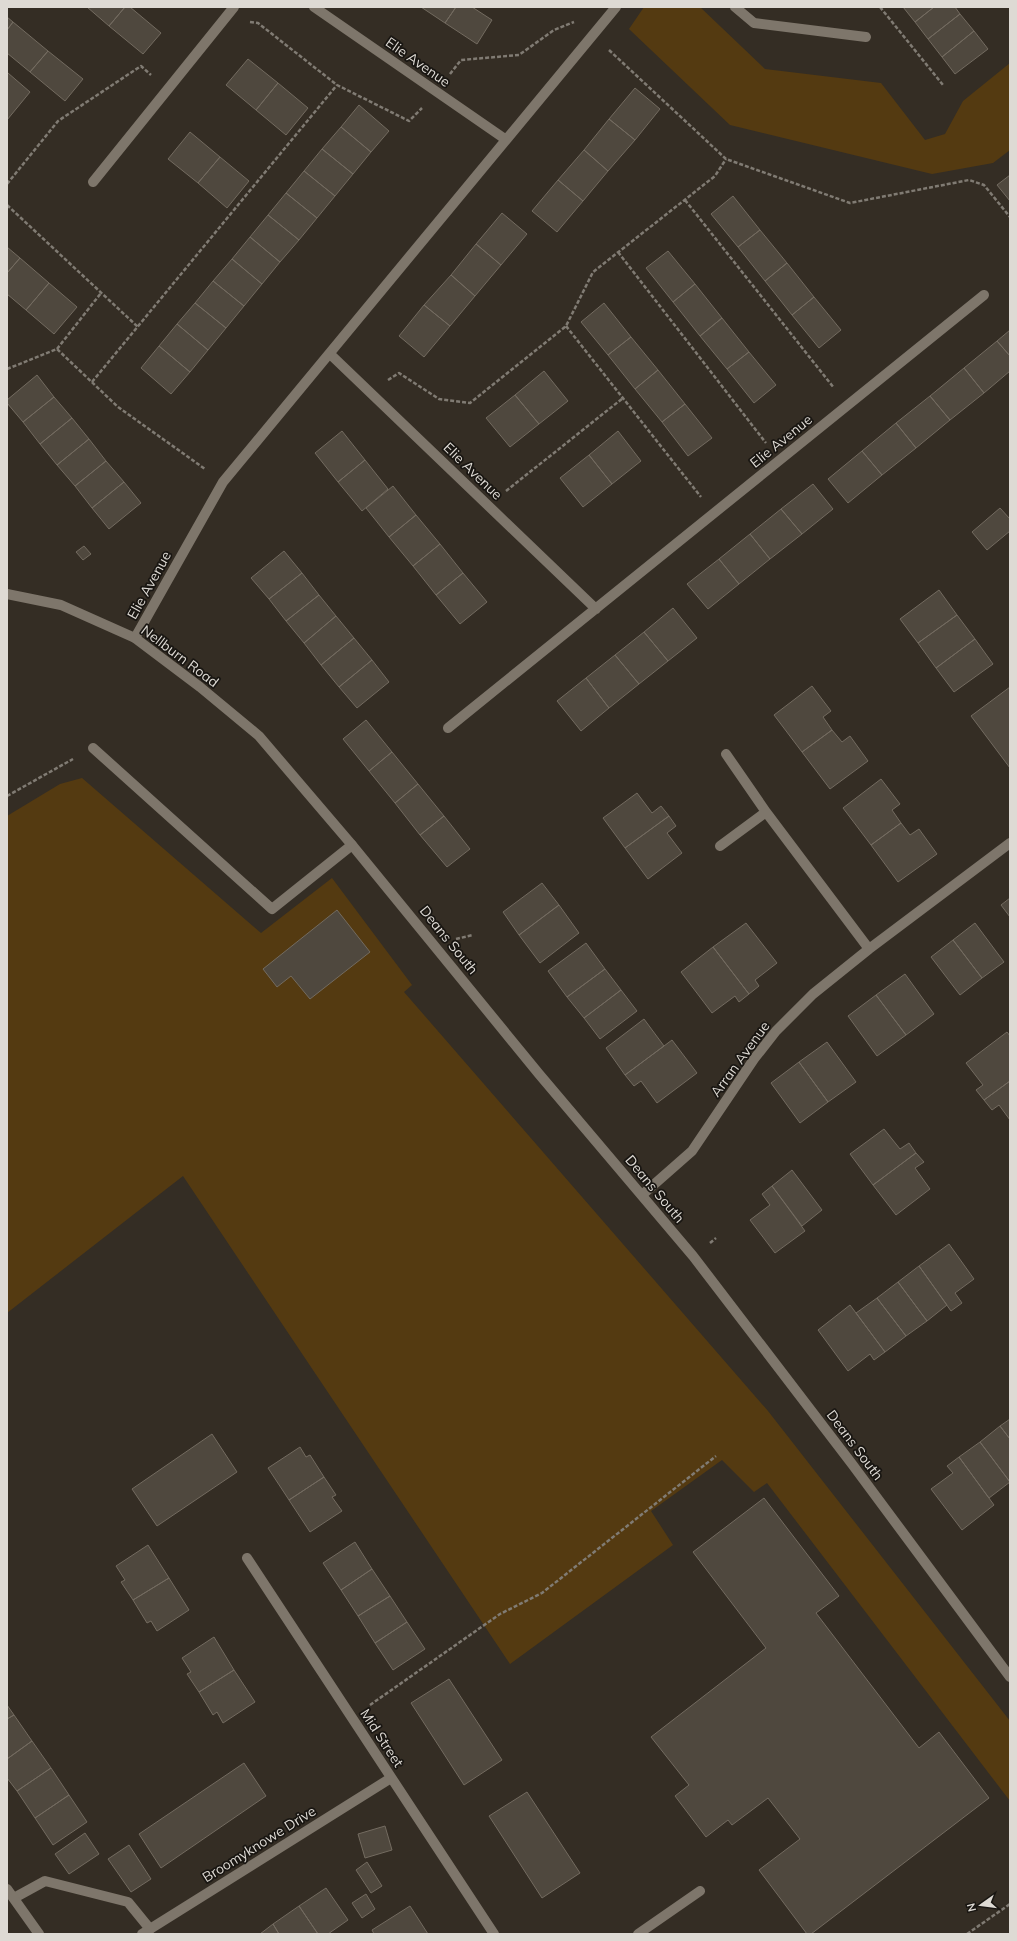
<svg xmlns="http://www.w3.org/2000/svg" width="1017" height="1941" font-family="Mulish,sans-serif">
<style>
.green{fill:#543a11}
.building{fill:#4f483e;stroke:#736b60}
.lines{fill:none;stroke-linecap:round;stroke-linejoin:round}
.path{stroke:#807b73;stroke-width:2.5;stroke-dasharray:4 2;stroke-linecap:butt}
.lane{stroke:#7e766b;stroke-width:10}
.street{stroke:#7e766b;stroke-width:10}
.secondary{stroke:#7e766b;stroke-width:10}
.labels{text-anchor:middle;stroke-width:3.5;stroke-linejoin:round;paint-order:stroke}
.street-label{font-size:14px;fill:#dedad4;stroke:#191612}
</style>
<rect width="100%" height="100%" fill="#342d24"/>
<path class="green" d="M644 7H700L765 69 881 83 925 140 945 134 963 101 1010 63V150L993 163 932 174 730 125 629 29Z
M82 778 261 933 332 878 412 985 404 992 768 1411 1010 1721V1801L767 1483 754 1492 722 1460 651 1511 673 1545 510 1664 183 1176 7 1313V816L60 784Z"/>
<path class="building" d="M87 7H125L109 26Z
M125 7H130L161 33 143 54 109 26Z
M421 7H456L445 23Z
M456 7H472L492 20 477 44 445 23Z
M903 7H934L915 22Z
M934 7H955L960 14 928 39 915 22Z
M960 14 974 31 942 57 928 39Z
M7 17 13 22 7 30Z
M13 22 48 51 30 72 7 53V30Z
M974 31 988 49 955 74 942 57Z
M48 51 83 79 65 101 30 72Z
M248 59 278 83 256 110 226 85Z
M8 73 30 92 7 120V74Z
M278 83 308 108 286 135 256 110Z
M635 88 660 109 635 140 609 119Z
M359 105 389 131 371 152 341 127Z
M609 119 635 140 608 171 584 150Z
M341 127 371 152 353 174 322 149Z
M190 132 220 157 198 183 168 159Z
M322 149 353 174 335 196 304 171Z
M584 150 608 171 583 201 558 180Z
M220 157 249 181 227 208 198 183Z
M304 171 335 196 317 218 286 193Z
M1010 175V201L997 185Z
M558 180 583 201 557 232 532 211Z
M286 193 317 218 299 240 268 215Z
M733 196 760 230 738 247 711 214Z
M502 213 527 234 501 265 476 244Z
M268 215 299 240 280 262 250 237Z
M760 230 787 263 765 281 738 247Z
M250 237 280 262 262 284 232 259Z
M476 244 501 265 475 296 451 275Z
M7 247 20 258 7 273Z
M668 251 695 284 673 302 646 268Z
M20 258 49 283 26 310 7 294V273Z
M232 259 262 284 244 306 213 281Z
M787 263 814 297 792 315 765 281Z
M451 275 475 296 450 326 424 305Z
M213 281 244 306 226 328 195 303Z
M49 283 77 307 54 334 26 310Z
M695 284 722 318 700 336 673 302Z
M814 297 841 330 819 348 792 315Z
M195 303 226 328 208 350 177 324Z
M604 303 631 337 608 355 581 322Z
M424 305 450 326 424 357 399 336Z
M722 318 749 352 727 369 700 336Z
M177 324 208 350 190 372 159 346Z
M1010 330V356L997 341Z
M631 337 658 370 635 389 608 355Z
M997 341 1010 356V371L984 393 964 368Z
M159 346 190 372 171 394 141 368Z
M749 352 776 385 754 403 727 369Z
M964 368 984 393 950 420 930 396Z
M658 370 685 404 662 422 635 389Z
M544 371 568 401 539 424 515 395Z
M37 375 54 397 23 422 7 403V400Z
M515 395 539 424 510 447 486 418Z
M930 396 950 420 916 448 896 423Z
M54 397 72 418 40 444 23 422Z
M685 404 712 438 688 456 662 422Z
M72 418 89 439 57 465 40 444Z
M896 423 916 448 882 475 862 451Z
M342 431 365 460 338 482 315 453Z
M618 431 641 461 612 484 589 455Z
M89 439 106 461 75 486 57 465Z
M862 451 882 475 848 503 828 479Z
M589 455 612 484 583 507 560 478Z
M365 460 388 489 362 511 338 482Z
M106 461 124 482 92 508 75 486Z
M124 482 141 503 109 529 92 508Z
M813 484 833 509 802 534 781 509Z
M393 486 416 515 389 537 366 508Z
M1000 508 1010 519V531L987 550 972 532Z
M781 509 802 534 770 559 750 534Z
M416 515 440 544 413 566 389 537Z
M750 534 770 559 739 584 719 559Z
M440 544 463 573 436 595 413 566Z
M84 546 91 554 83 560 76 552Z
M284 551 302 573 269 599 251 578Z
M719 559 739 584 708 609 687 584Z
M302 573 319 595 286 621 269 599Z
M463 573 487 602 460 624 436 595Z
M939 590 957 615 918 643 900 619Z
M319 595 336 616 304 643 286 621Z
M673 608 697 638 668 661 644 632Z
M957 615 975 639 936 668 918 643Z
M336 616 354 638 321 665 304 643Z
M644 632 668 661 639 684 615 655Z
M354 638 372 660 339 687 321 665Z
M975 639 993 664 954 692 936 668Z
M615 655 639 684 609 708 586 678Z
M372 660 389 682 357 708 339 687Z
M586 678 609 708 581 731 557 701Z
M812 686 831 711 823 717 832 730 802 752 774 715Z
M1010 687V768L971 716Z
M366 720 392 752 369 771 343 739Z
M832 730 842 742 850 736 868 761 830 789 802 752Z
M392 752 418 784 395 803 369 771Z
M881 779 900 804 892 810 901 823 871 845 843 808Z
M418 784 444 816 420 835 395 803Z
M637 793 652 813 661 806 669 816 625 848 603 818Z
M444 816 470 849 447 867 420 835Z
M669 816 676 826 667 833 682 853 648 879 625 848Z
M901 823 910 835 919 829 937 854 898 882 871 845Z
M542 883 559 905 519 935 503 912Z
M1010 898V917L1001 905Z
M559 905 579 933 540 963 519 935Z
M337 910 370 952 310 999 291 976 277 987 263 969Z
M746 923 777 963 755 980 759 986 749 994 713 947Z
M975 923 1004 962 982 978 953 940Z
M953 940 982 978 960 995 931 957Z
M586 943 605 969 567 997 548 971Z
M713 947 749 994 739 1002 735 996 712 1013 681 972Z
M605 969 621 990 584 1018 567 997Z
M905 974 934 1014 906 1035 876 995Z
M621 990 637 1011 600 1039 584 1018Z
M876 995 906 1035 877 1056 848 1016Z
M644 1019 664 1046 625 1075 606 1048Z
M1007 1032 1010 1036V1081L984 1100 976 1090 983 1085 966 1063Z
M672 1040 697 1073 657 1103 641 1081 634 1086 625 1075Z
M827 1042 856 1082 828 1102 799 1062Z
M799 1062 828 1102 800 1123 771 1083Z
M1010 1081V1120L999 1105 992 1110 984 1100Z
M884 1129 900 1149 909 1143 916 1153 873 1185 850 1154Z
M916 1153 924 1162 915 1168 930 1189 896 1215 873 1185Z
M792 1170 822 1210 802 1226 772 1186Z
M772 1186 805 1231 775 1253 750 1220 770 1205 762 1194Z
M949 1244 974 1279 955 1293 962 1303 951 1311 919 1266Z
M919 1266 947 1305 927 1321 898 1282Z
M898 1282 927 1321 906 1336 877 1298Z
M877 1298 906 1336 885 1352 856 1313Z
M850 1305 885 1352 874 1360 870 1354 848 1371 818 1330Z
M1010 1419V1439L1000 1426Z
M1000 1426 1010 1439V1482L980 1442Z
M212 1434 237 1472 157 1526 132 1489Z
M980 1442 1010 1482 989 1498 959 1457Z
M300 1447 306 1457 310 1455 324 1477 289 1500 268 1468Z
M959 1457 994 1505 962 1530 931 1489 953 1473 947 1466Z
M324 1477 336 1495 332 1497 342 1511 310 1532 289 1500Z
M764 1498 839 1596 816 1613 919 1748 939 1732 989 1798 811 1934H807L759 1870 800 1839 768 1798 732 1825 728 1820 706 1837 675 1796 689 1785 651 1737 766 1648 693 1552Z
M355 1542 372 1569 341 1590 323 1563Z
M148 1545 169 1578 133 1600 121 1582 125 1580 116 1566Z
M372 1569 390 1596 358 1616 341 1590Z
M169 1578 189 1610 157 1631 151 1621 147 1623 133 1600Z
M390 1596 407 1622 375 1643 358 1616Z
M407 1622 425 1649 393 1670 375 1643Z
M214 1637 234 1670 199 1692 187 1674 191 1672 182 1658Z
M234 1670 255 1702 223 1723 217 1712 213 1715 199 1692Z
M449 1679 502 1760 464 1785 411 1703Z
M7 1705 14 1715 7 1719Z
M14 1715 32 1741 7 1759V1719Z
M32 1741 51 1768 17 1791 7 1778V1759Z
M244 1763 266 1796 161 1868 139 1834Z
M51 1768 69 1795 35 1818 17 1791Z
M527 1792 580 1873 542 1898 489 1816Z
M69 1795 87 1822 53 1845 35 1818Z
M385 1826 392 1850 365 1858 358 1834Z
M85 1833 99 1854 69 1874 55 1854Z
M129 1845 151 1879 131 1892 108 1859Z
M367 1862 382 1886 371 1893 356 1870Z
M326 1888 348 1920 328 1934H318L299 1906Z
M366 1894 375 1909 362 1918 352 1903Z
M299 1906 318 1934H279L273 1924Z
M410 1906 428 1934H374L372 1930Z
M273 1924 279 1934H259H260Z"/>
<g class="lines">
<path class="path" d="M880 7 943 85
M250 22 258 23 337 85 409 121 422 108
M609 50 726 159 850 203 969 180 984 185 1010 217
M450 74 461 60 519 55 554 30 574 22
M7 184 58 121 141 66 151 75
M685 200 834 388
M7 205 138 327
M618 252 766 443
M566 326 701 497
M57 349 101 293
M7 369 57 349 118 407 205 469
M388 380 399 373 439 399 470 403 566 326 593 272 715 176 726 159
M92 382 337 85
M506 491 623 398
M7 796 73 759
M456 939 473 935
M710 1243 716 1238
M370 1705 500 1614 542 1593 716 1456
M967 1934 1010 1904"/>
<path class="lane" d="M735 7 754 23 866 37
M93 748 272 909 352 845
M14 1898 45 1881 128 1902 150 1929
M638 1934 700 1891"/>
<path class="street" d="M314 7 505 139
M93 182 234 7
M330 354 596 609
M135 638 223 482 616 7
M448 728 984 295
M726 754 766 812 869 949
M720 846 766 812
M642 1195 692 1151 754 1059 776 1031 813 994 869 949 1010 843
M247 1558 494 1934
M7 1889 39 1934
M142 1934 391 1778"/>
<path class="secondary" d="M7 594 61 605 135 638 200 687 259 736 352 845 539 1074 693 1256 852 1464 1010 1677"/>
</g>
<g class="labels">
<g class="street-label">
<text transform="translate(418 62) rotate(35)" y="5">Elie Avenue</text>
<text transform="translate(781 441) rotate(-39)" y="5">Elie Avenue</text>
<text transform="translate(473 471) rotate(44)" y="5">Elie Avenue</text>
<text transform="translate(149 585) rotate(-61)" y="5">Elie Avenue</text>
<text transform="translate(180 656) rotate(37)" y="5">Nellburn Road</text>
<text transform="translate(449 940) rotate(51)" y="5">Deans South</text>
<text transform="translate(740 1059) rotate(-54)" y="5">Arran Avenue</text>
<text transform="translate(655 1189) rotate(50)" y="5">Deans South</text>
<text transform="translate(855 1445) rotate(53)" y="5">Deans South</text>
<text transform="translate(382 1738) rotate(57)" y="5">Mid Street</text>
<text transform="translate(259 1844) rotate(-32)" y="5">Broomyknowe Drive</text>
</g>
</g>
<rect width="1017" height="1941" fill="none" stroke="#dedad4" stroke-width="16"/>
<g transform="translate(981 1905) rotate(256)" stroke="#191612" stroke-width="3" paint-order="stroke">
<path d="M0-3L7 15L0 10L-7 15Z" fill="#dedad4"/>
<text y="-6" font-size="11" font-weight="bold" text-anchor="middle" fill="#dedad4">N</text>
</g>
</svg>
